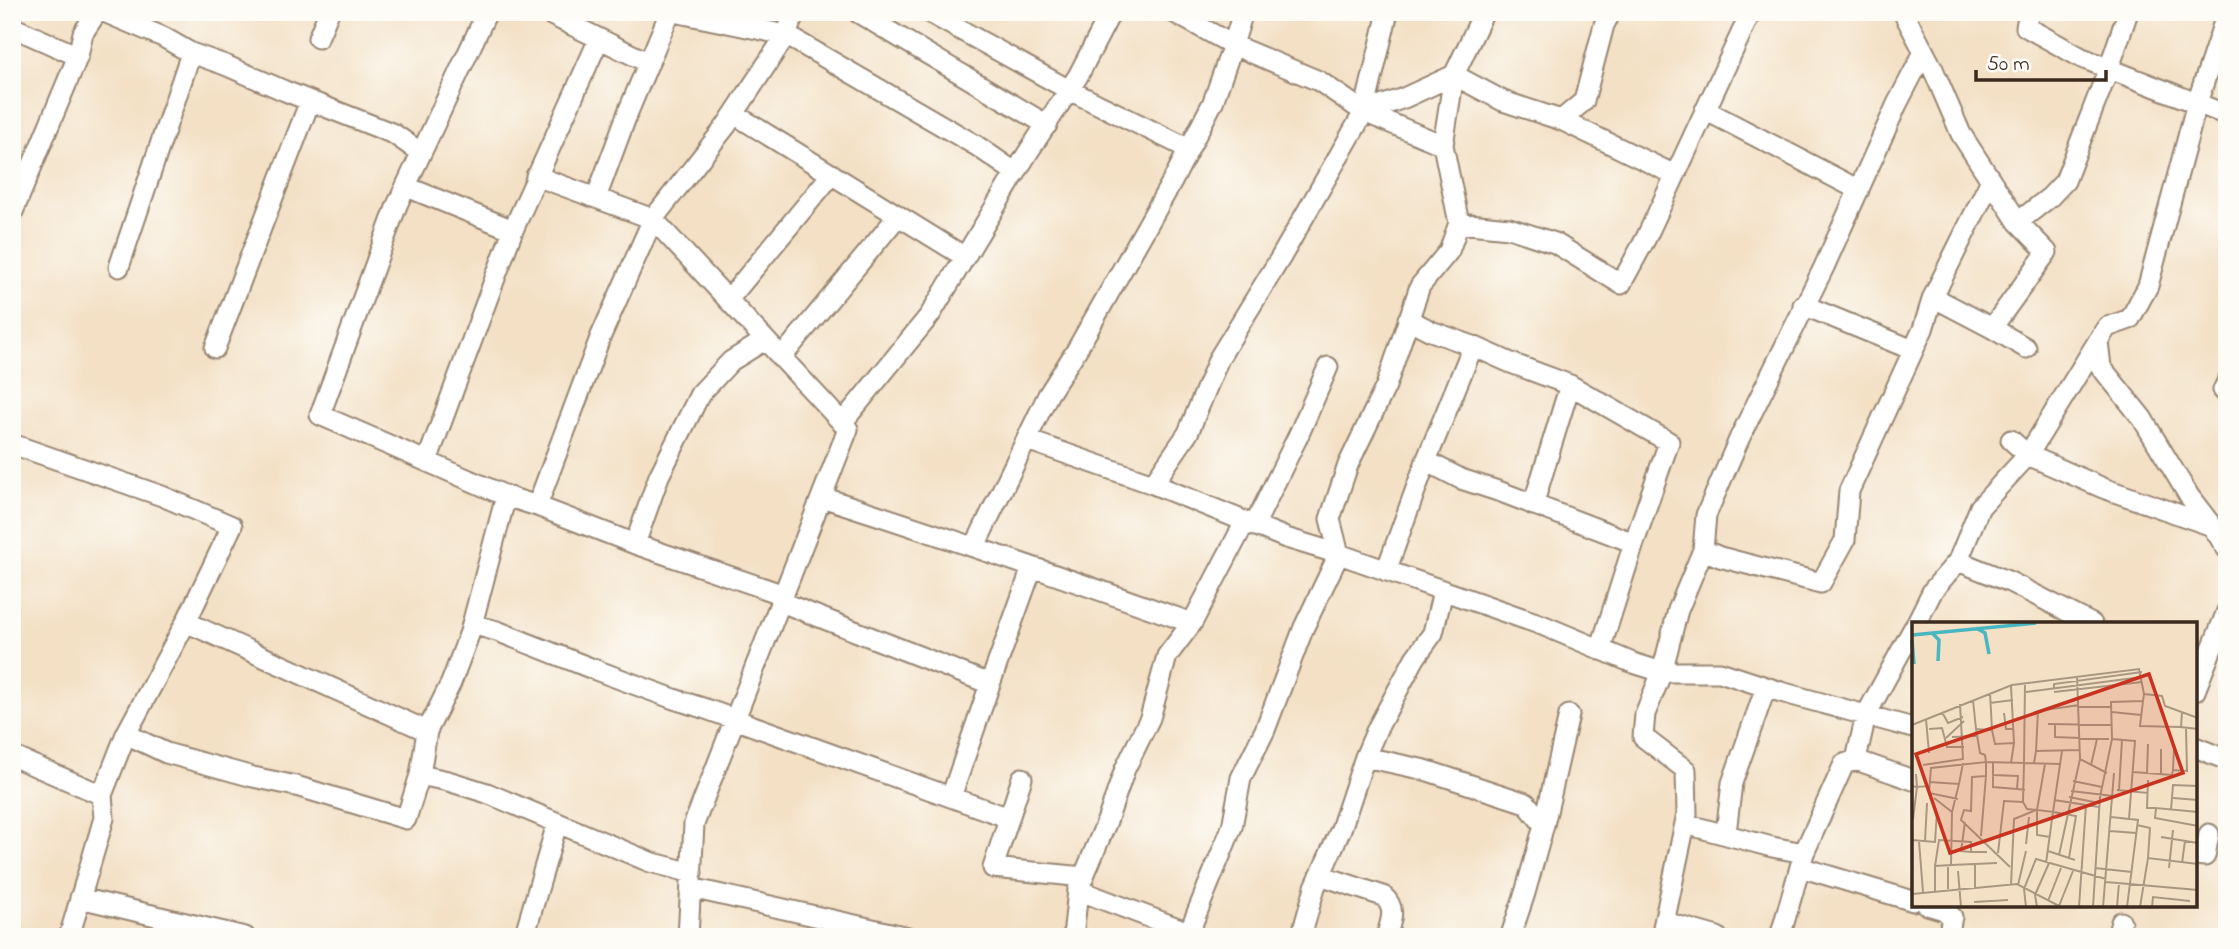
<svg xmlns="http://www.w3.org/2000/svg" width="2239" height="949" font-family="'Indie Flower',sans-serif">
<style>
.lines{fill:none;stroke-linecap:round;stroke-linejoin:round}
.minor-casing{stroke:#978572;stroke-width:23}
.minor{stroke:#fff;stroke-width:19}
.inset-river{fill:none;stroke:#48b7c1;stroke-width:3.5}
.inset-road{fill:none;stroke:#a99782;stroke-width:2}
.view{fill:#c8321e;fill-opacity:0.15;stroke:#c8321e;stroke-width:3.5}
.inset-edge{fill:none;stroke:#3b2a1e;stroke-width:3.5}
</style>
<rect width="100%" height="100%" fill="#fdfcf7"/>
<filter id="ink" filterUnits="userSpaceOnUse"><feTurbulence type="fractalNoise" baseFrequency=".0143" numOctaves="2"/><feDisplacementMap in="SourceGraphic" scale="14" xChannelSelector="R" yChannelSelector="G"/><feConvolveMatrix kernelMatrix="1 2 1 2 8 2 1 2 1" color-interpolation-filters="sRGB"/></filter>
<filter id="wash" filterUnits="userSpaceOnUse"><feTurbulence type="fractalNoise" baseFrequency=".00686" numOctaves="4" result="noise"/><feDisplacementMap in="SourceGraphic" scale="28" xChannelSelector="R" yChannelSelector="G"/><feGaussianBlur stdDeviation="1.57" result="paint"/><feColorMatrix in="noise" values="0 0 0 0 0 0 0 0 0 0 0 0 0 0 0 0 0 1.4 0 .05"/><feComposite in="paint" operator="in"/></filter>
<g filter="url(#wash)">
<rect width="100%" height="100%" fill="#f3e0c5"/>
</g>
<g filter="url(#ink)">
<g class="lines">
<defs>
<path id="minor" d="M104 12 163 37 191 53 225 65 285 91 394 134 421 153
M487 12 397 205 320 415 506 496 537 506 600 338 653 219 726 126 786 35 795 12
M545 12 649 63
M674 12 786 35 977 146 1016 173
M857 12 1047 125
M928 12 1069 90 1189 149
M1173 12 1233 45 1243 12
M1903 12 1933 69 1961 134 2018 222 2047 252 1992 328 1933 297 1923 329 1849 491 1845 540 1821 583 1720 557 1703 550 1678 610 1662 672H1720L1781 692 1913 728
M2029 12 2026 27 2082 58 2227 115
M12 27 78 56 83 33 97 12
M318 38 329 12
M1454 75 1503 101 1561 120 1584 101 1604 25 1611 12
M1705 110 1859 190
M1364 112 1388 12
M1364 112 1404 98 1454 75
M734 114 965 257
M1561 120 1675 175
M1443 145 1454 75 1484 12
M536 176 653 219 848 429 694 824 688 937
M407 187 513 230
M596 198 628 112 670 12
M12 214 78 56
M2018 222 2050 197 2065 181 2109 68 2128 12
M1459 223 1509 228 1555 243 1621 284 1646 238 1751 12
M119 267 191 53
M1933 297 1991 180
M728 300 832 174
M1803 305 1913 350
M1408 319 1431 331 1473 346 1426 461 1461 479 1501 492 1634 543 1600 650
M1992 328 2026 348
M1473 346 1511 363 1570 385 1669 442 1634 543
M215 348 310 101
M781 358 898 216
M2223 390 2227 382
M842 423 930 315 1027 154 1078 76 1111 12
M1027 440 1153 484 1286 538 1339 554
M2011 440 2028 455 2103 488 2212 526 2227 549
M12 444 162 496 232 526 186 622 126 734
M427 461 513 230 599 39
M822 497C946 537 1069 579 1192 623L1245 522
M1533 505 1570 385
M537 506 635 544 784 595
M1254 526 1299 434 1328 367
M2212 526 2189 496 2142 418 2101 367 2098 341 2107 327 2130 319 2148 286 2197 103 2227 13
M635 544 659 476 700 394 731 361 765 340
M975 546 1048 395 1076 351 1173 180 1213 102 1233 45 1319 81 1364 112 1281 257 1219 358 1188 433 1153 484
M1703 550 1706 515 1740 437 1824 267 1897 104 1924 52
M1339 554 1330 519 1348 465 1386 386 1420 286 1449 251 1459 223 1443 145 1364 112
M1958 561 1980 507 2028 455 2098 341
M1386 571 1426 461
M1443 591 1433 633 1415 658 1377 729 1365 757 1425 770 1526 803 1544 825 1525 893 1511 935
M781 602 990 684 951 797
M186 622 427 731
M472 624 497 631 593 669 674 699 706 709 1009 818
M1916 624 1933 590 1958 561 2010 582 2092 624
M990 684 1032 568
M2195 691 2227 611
M2195 747 2227 760
M12 756 102 795 104 818 69 937
M1856 760 1866 715 1913 629
M420 775 448 781 487 793 650 862 692 873
M1022 778 993 868 1084 877
M102 795 126 734 166 753 253 777 296 786 406 819 420 775 427 731 451 683 470 632 506 496
M1685 824 1772 847 1804 853
M1544 825 1569 715
M1726 833 1732 783 1766 687
M2195 855 2205 856 2209 834
M1800 867 1913 901
M1320 875 1383 896C1397 908 1391 921 1386 937
M691 888 908 937
M1078 890 1188 932
M80 898 245 937
M1927 905 1944 910 1952 917 1948 937
M1665 922 1717 937
M524 937 557 824
M1073 937 1078 890 1107 821 1125 769 1150 718 1167 656 1192 623
M1187 937 1232 827 1241 778 1265 730 1304 627 1339 554 1542 625 1633 663 1662 672 1645 714 1643 737 1686 770 1687 814 1661 937
M1301 937 1315 887 1341 829 1365 757
M1780 937 1804 853 1844 764 1856 760 1913 780
M2117 937 2121 922"/>
</defs>
<use href="#minor" class="minor-casing"/>
<use href="#minor" class="minor"/>
</g>
</g>
<g transform="translate(1912 622)">
<rect width="285" height="285" fill="#f3e0c5"/>
<path class="inset-river" d="M64 6 73 11 77 32M20 11 27 18 26 39M0 13 124 1M0 18 2 42"/>
<path class="inset-road" d="M99 64 102 121M142 66V62L230 50M114 70 230 55M142 70 230 60M78 71 80 108 64 107 68 131 73 133 74 140 112 141 113 61M61 78 64 107M231 79 228 104 269 105M78 81 101 78M167 85H199M30 90 36 101 51 95M200 90 229 93M270 90 269 105 286 107M92 91 94 107H102M14 97 17 131M136 102 199 103M143 102V115L168 116M0 103 100 63 227 47 232 72 250 74 253 84 286 96M17 107 30 106 35 125H52M80 108 83 122 102 121 99 141M40 115 64 114M34 116 52 99M168 117H197M200 117 223 119 217 197M249 127V152M124 129 126 89 167 83M168 137 195 151M81 140V153L106 154 105 167 113 168M122 141 124 129 167 128M133 142 125 188 141 190 150 129M11 143 51 137 48 82M179 143 185 117M261 148 262 127M221 150 260 153 261 148 275 149 274 107M235 151 236 122M4 152 5 165 17 164M81 153V165L105 167M236 158 235 186H244M161 159 190 165M17 160 47 162 51 141M0 164 5 165 1 197M205 168 236 171M207 168 210 118M159 169 201 174M157 175 187 181M22 176 40 190 39 243 23 244V269M261 176 286 178M46 177 17 171 19 146 74 140V154L60 155 59 189 52 188 49 198 98 245M142 178 187 185M125 188 115 187 111 180 112 141 148 142M259 188 261 163 286 164M125 189V213L138 215M40 190 47 162M286 190 244 186 243 196 286 204M199 195 226 198 215 285M53 200 49 229 59 230M225 203 238 206 236 236M198 209 224 211M69 214 74 154M249 215 286 221M0 218 23 220 25 190M7 219 11 270M13 219 15 181M114 222 117 195M136 229 163 238M86 231 92 179 111 180M147 233 168 137 165 54M134 241 141 190 164 194 157 236M270 241 273 219M39 243 85 241M23 244 27 218 59 220V230H75M183 246 220 250M257 246 261 208M46 249 49 285M194 260 286 268M99 263 102 197 124 188M106 263 114 229M63 266V242M36 267V245M0 272 105 262 149 285M136 279 149 246M62 280 96 278M147 284 161 249M114 285 112 267 124 237 194 257M125 285 123 273 137 241M167 285 174 183M181 285 188 175 200 117 199 80 231 79 232 72M191 285 202 151M205 285 207 261M228 285 236 236 286 242M240 285 241 275 278 279"/>
<path class="view" d="M237 52 271 151 38 231 4 132Z"/>
<rect width="285" height="285" class="inset-edge"/>
</g>
<rect width="2239" height="949" fill="none" stroke="#fdfcf7" stroke-width="42"/>
<path d="M1976 70v10h130v-10" fill="none" stroke="#3b2a1e" stroke-width="3.5"/>
<text x="1987" y="70" font-size="21" fill="#3b2a1e" stroke="#fdfcf7" stroke-width="5" paint-order="stroke">50 m</text>
</svg>
